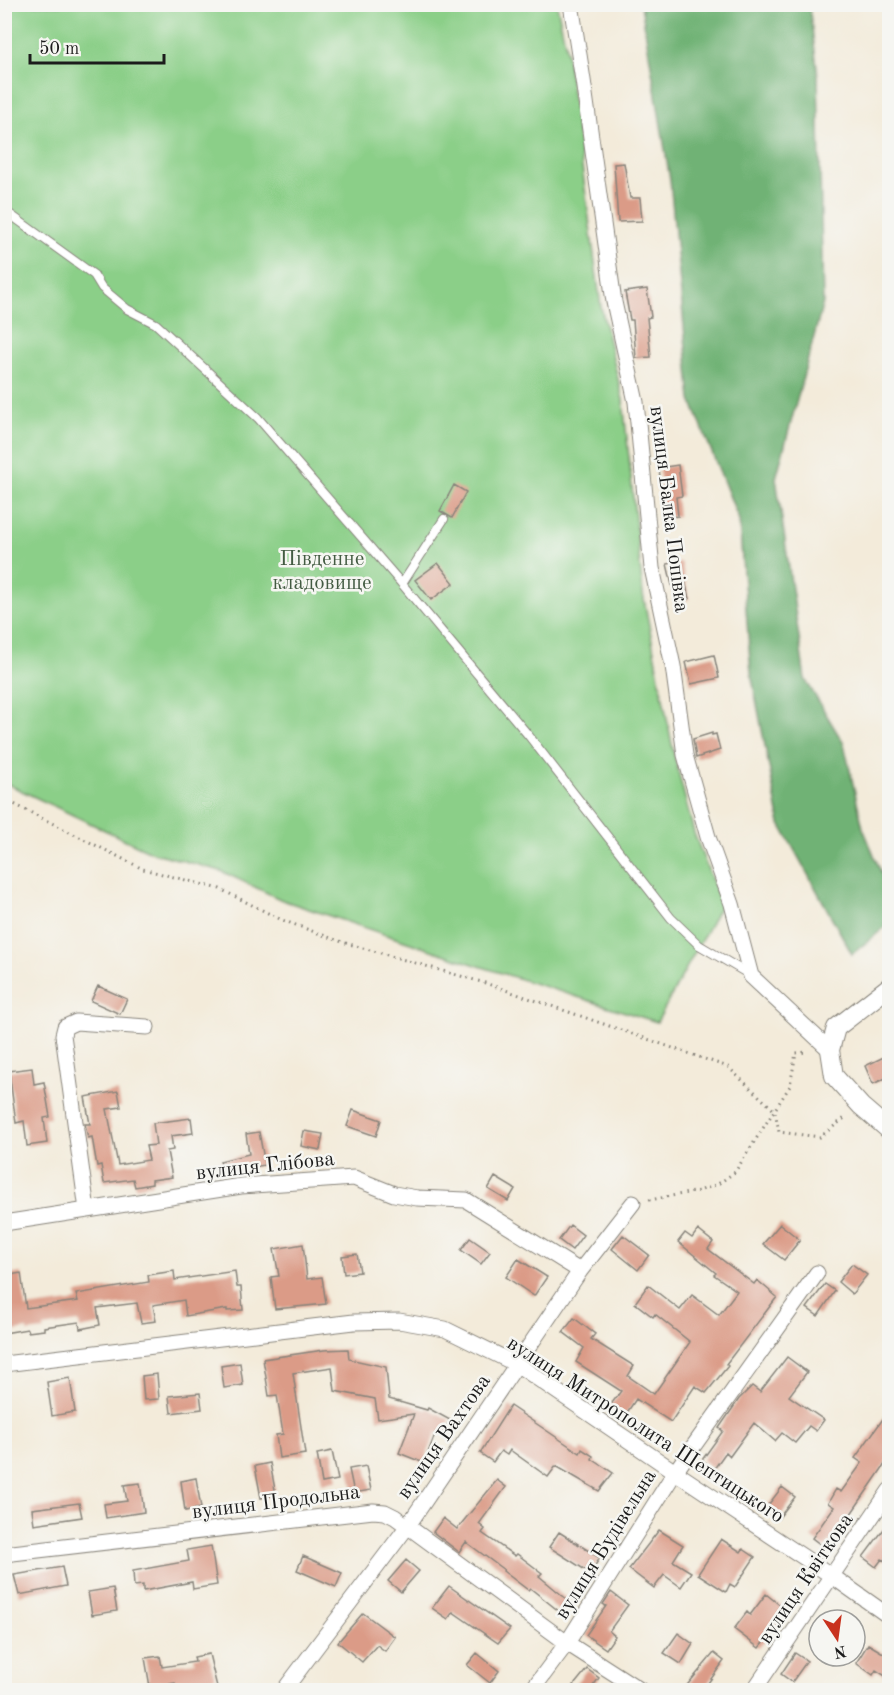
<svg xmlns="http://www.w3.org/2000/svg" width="894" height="1695" font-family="'Old Standard TT',serif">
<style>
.green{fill:#8bcf88;stroke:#547652;stroke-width:1.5}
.forest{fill:#70b274;stroke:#466748;stroke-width:1.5}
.building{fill:#db9b87}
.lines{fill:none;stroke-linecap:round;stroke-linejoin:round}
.service-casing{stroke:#88847b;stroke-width:10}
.minor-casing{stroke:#88847b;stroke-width:17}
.tertiary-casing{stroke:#88847b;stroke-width:20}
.path{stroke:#88847b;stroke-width:3;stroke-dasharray:1.5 4.5;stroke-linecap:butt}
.service{stroke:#fff;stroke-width:8}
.minor{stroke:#fff;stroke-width:15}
.tertiary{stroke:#fff;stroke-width:18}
.labels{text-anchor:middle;stroke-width:5;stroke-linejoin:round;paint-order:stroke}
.street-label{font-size:21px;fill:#1c1c1c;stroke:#f6f6f2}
.park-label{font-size:21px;fill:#435b42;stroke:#f6f6f2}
</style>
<rect width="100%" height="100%" fill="#f6f6f2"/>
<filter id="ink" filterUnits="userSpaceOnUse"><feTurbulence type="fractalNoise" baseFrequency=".0167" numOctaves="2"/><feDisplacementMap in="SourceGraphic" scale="12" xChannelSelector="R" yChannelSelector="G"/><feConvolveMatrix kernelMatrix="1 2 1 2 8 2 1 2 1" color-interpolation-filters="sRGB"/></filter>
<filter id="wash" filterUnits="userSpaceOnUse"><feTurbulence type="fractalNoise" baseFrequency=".008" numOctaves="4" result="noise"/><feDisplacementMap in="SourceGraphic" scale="24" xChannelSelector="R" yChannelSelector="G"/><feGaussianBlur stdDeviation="1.35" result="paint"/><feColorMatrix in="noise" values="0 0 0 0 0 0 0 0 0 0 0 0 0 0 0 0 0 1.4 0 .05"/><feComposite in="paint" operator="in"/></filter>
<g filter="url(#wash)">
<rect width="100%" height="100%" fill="#f3ebda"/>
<path class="green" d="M5 5H557L566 48 601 307 623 400 643 594 674 755 694 833 721 904 657 1022 479 966 282 900 221 871 151 852 5 783Z"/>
<path class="forest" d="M641 5H809L818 75 823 303 776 478 805 679 844 744 863 828 889 892V924L852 954 780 824 751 673 739 520 691 400 670 180Z"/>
<g id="blocks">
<path class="building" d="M624 163 630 198H640L642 221 618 222 614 164Z
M647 289 651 317 647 318 651 357 636 358 633 320H630L625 292Z
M678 465 682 496 676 497 678 516 664 518 659 468Z
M454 485 466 492 452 518 440 511Z
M681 562 689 599 676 602 667 564Z
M438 563 454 583 431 600 415 580Z
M714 655 719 678 691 684 686 662Z
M712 733V735L716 734 720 750 696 758 693 739Z
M98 986 127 999 120 1014 91 1001Z
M890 1054V1076L873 1084 865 1066Z
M32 1068 34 1084 44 1082 50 1117 44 1118 47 1143 27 1146 24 1121 16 1123 9 1071Z
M118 1091 121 1107 107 1109 118 1165 149 1160 146 1146 156 1145 153 1123 191 1118 193 1133 171 1136 173 1150 167 1151 172 1177 152 1180V1184L135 1187 133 1179 104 1183 101 1165 97 1166 92 1137 88 1138 85 1124H90L85 1097Z
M353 1110 381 1120 376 1136 347 1126Z
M304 1131 323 1134 320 1150 301 1146Z
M259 1132 265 1165 223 1172 220 1161 249 1154 246 1134Z
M495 1177 515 1189 508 1201 488 1189Z
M780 1224 800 1240 784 1260 763 1244Z
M570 1225 583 1235 572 1250 559 1240Z
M698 1230 713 1242 708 1249 754 1284 757 1280 777 1297 726 1364 728 1366 706 1393 695 1386 671 1422 636 1399 624 1417 609 1407 621 1391 576 1362 584 1348 563 1332 574 1318 595 1334 591 1339 634 1366 628 1376 654 1394 690 1342 655 1314 653 1317 635 1303 648 1285 680 1310 692 1295 719 1315 737 1291 714 1275 716 1273 678 1242 685 1233 692 1238Z
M623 1235 649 1255 638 1270 612 1249Z
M470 1238 490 1252 481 1264 461 1250Z
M303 1244 307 1279 322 1277 326 1304 275 1309 271 1277 279 1276 274 1249Z
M357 1254 360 1272 344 1274 342 1256Z
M518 1259 547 1277 534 1296 506 1277Z
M852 1264 867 1275 852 1294 838 1282Z
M174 1271 175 1280 235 1271 237 1287H241L243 1310 227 1311V1309L186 1316 184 1300 153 1305 156 1321 141 1323 137 1303 97 1308 100 1325 80 1329 79 1322 44 1327V1330L28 1332 27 1329 4 1333V1276L21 1273 26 1308 78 1301 76 1294 149 1282 148 1275Z
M825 1284 835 1291 818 1316 807 1308Z
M348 1349 349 1359 386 1367 389 1399 427 1410 428 1408 450 1420 442 1435 436 1432 424 1463 399 1453 414 1414 378 1419 375 1399 335 1391 332 1367 293 1373 305 1454 279 1458 276 1435 283 1434 277 1395 269 1396 263 1359 324 1350Z
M787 1357 807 1372 789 1396 824 1420 816 1431 809 1426 795 1443 782 1433 775 1441 754 1423 730 1456 726 1452 714 1469 702 1460 723 1431 719 1428 739 1399 752 1386 760 1392Z
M240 1363 243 1385 224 1388 221 1366Z
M157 1374 159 1399 144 1400 142 1376Z
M70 1378 75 1412 52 1416 47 1382Z
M200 1393 202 1409 171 1413 169 1396Z
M510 1406 580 1453 582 1449 593 1456 592 1459 613 1473 599 1491 556 1466 548 1477 510 1450 507 1455 501 1451 493 1462 480 1453Z
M890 1409V1457L842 1527 825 1548 812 1538 834 1507 828 1503 836 1489 841 1492 862 1463 855 1458Z
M332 1451 338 1480 322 1483 317 1454Z
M270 1463 276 1495 261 1498 255 1466Z
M366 1466 371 1490 354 1493 349 1469Z
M196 1478 201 1508 185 1511 181 1481Z
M497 1480 506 1487 479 1524 485 1529 482 1533 515 1556 517 1554 542 1573 539 1576 569 1601 560 1612 530 1588 528 1590 503 1571 504 1570 466 1542 459 1552 433 1532 443 1518 457 1529Z
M140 1483 144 1512 106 1518 104 1504 127 1501 124 1485Z
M782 1487 795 1497 778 1519 765 1509Z
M79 1503 82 1517 34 1524 32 1509Z
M890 1521V1564L882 1559 876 1567 863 1557Z
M659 1530 683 1545 673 1561 691 1572 681 1587 664 1575 654 1588 629 1569Z
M559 1532 600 1558 590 1573 549 1547Z
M721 1539 741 1552 743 1549 755 1557 735 1587 730 1584 726 1592 698 1574Z
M211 1546 217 1585 193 1589 192 1582 143 1591V1585L134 1586 133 1571 189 1561 187 1550Z
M303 1556 342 1573 336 1587 297 1570Z
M406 1560 419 1571 401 1592 388 1581Z
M62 1567 66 1586 19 1595 14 1575Z
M449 1586 510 1629 498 1643 453 1612 448 1619 432 1608Z
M113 1588 117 1611 92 1615 88 1592Z
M611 1592 628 1605 609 1631 615 1636 606 1649 586 1635 606 1606 603 1604Z
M766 1594 787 1611 759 1648 734 1629 747 1612 750 1615Z
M363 1613 395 1637 385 1651 377 1645 362 1662 338 1642Z
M678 1633 693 1644 681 1664 664 1653Z
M868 1644 890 1657V1679L876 1670 873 1675 856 1663Z
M477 1653 499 1671 490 1683 467 1665Z
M714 1653 724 1661 703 1690H683Z
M795 1653 807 1661 792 1682 781 1674Z
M209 1654 217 1687 203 1690H176L175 1683 150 1687 145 1658 160 1656 162 1667 195 1662 194 1657Z
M587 1669 599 1678 590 1690H570Z"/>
</g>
</g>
<g filter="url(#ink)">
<use href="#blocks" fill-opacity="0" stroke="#88847b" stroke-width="1.5"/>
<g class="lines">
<defs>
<path id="service" d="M4 210 94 275 102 288 127 309 156 324 258 418 402 584 529 736 671 918 699 945 750 975
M402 584 444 519"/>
<path id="minor" d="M571 4 583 80 614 302 636 402 652 568 673 666 685 755 708 837 732 904 751 976 830 1050
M87 1210 63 1035 65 1027 76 1022 147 1027
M4 1223 241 1186 354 1178 394 1194 417 1198 466 1200 580 1271
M4 1364 354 1322 399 1321 445 1329 518 1365 675 1472 832 1576 890 1617
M4 1554 373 1511 385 1512 395 1517 567 1643 640 1690
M284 1690 407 1527 580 1271 633 1203
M532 1690 567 1643 675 1472 817 1273
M754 1690 890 1490"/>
<path id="tertiary" d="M890 986 836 1028 830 1050 834 1076 861 1106 890 1131"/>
</defs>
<use href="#service" class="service-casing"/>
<use href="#minor" class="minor-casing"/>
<use href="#tertiary" class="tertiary-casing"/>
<path class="path" d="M4 799 143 869 220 889 282 920 342 942 485 983 728 1067 775 1111 779 1132 820 1137 846 1117
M649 1200 699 1191 718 1184 735 1172 790 1086 796 1053 808 1052"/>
<use href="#service" class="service"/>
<use href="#minor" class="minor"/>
<use href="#tertiary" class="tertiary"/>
</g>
</g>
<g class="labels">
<g class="street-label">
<text transform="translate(670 509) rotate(83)" y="7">вулиця Балка Попівка</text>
<text transform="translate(265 1165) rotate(-6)" y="7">вулиця Глібова</text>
<text transform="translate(646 1429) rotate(33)" y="7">вулиця Митрополита Шептицького</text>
<text transform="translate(443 1436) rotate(-55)" y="7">вулиця Вахтова</text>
<text transform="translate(276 1501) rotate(-7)" y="7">вулиця Продольна</text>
<text transform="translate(605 1544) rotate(-58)" y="7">вулиця Будівельна</text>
<text transform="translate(805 1578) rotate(-56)" y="7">вулиця Квіткова</text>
</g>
<g class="park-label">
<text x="322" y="565">Південне<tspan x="322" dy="24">кладовище</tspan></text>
</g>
</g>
<rect width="894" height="1695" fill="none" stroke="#f6f6f2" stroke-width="24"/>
<g transform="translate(837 1638) rotate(167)"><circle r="28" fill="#f6f6f2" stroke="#9f9f9c" stroke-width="1.5"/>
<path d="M0-4.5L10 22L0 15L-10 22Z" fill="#c8321e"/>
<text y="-9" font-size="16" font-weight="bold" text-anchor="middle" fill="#1c1c1c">N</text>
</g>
<path d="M30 54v9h134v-9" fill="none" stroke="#1c1c1c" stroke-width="3"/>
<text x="39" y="54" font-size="18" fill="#1c1c1c" stroke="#f6f6f2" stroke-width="4.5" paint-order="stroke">50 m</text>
</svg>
